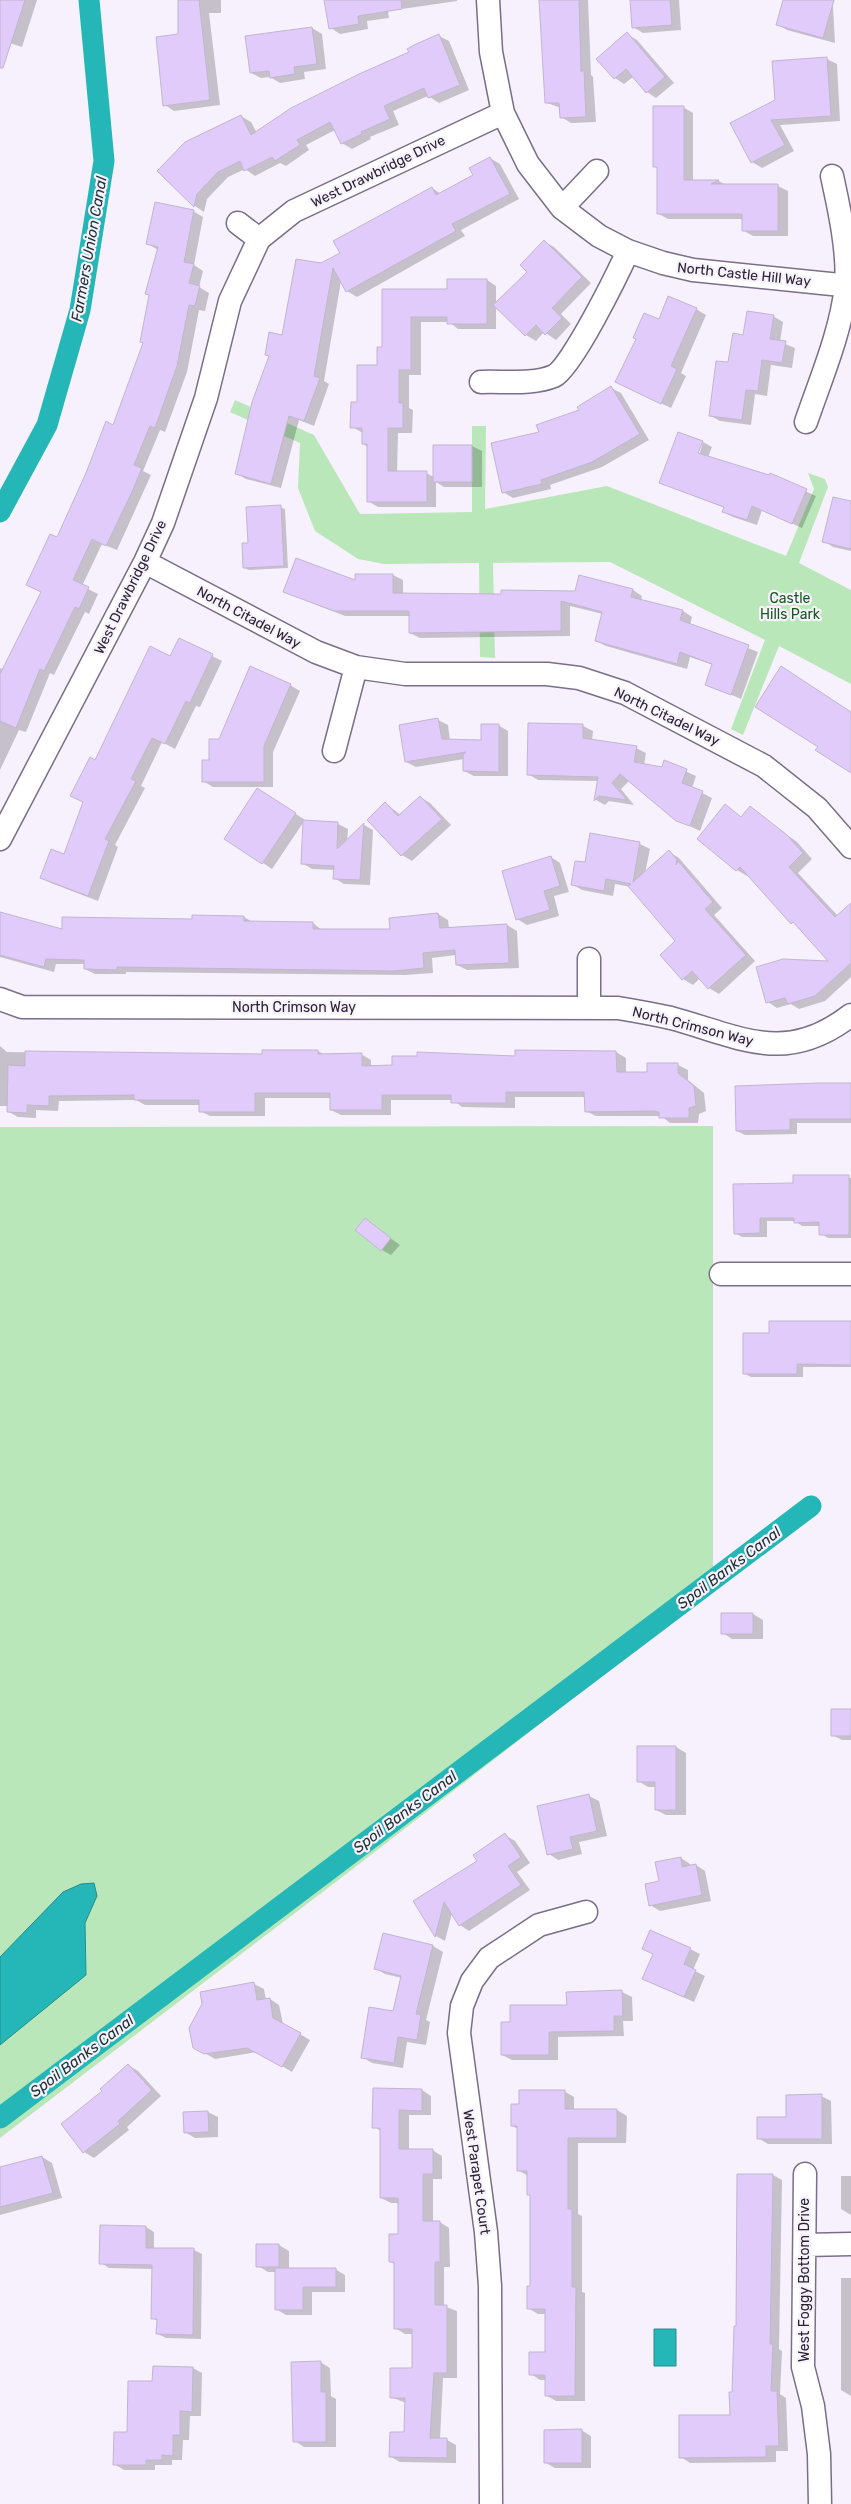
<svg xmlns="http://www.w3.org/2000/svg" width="851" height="2504" font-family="Rubik,sans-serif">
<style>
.green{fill:#bae7b9}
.water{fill:#25b7b8;stroke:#268b8f}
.shadow{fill:#0003}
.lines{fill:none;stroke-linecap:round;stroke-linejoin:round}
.canal{stroke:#25b7b8;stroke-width:21}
.building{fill:#e1cbfa;stroke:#c2b5d1}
.minor-casing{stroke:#7a6e88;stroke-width:25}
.minor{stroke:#fff;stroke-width:22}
.labels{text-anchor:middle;stroke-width:4.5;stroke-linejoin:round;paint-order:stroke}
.street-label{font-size:14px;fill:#29242f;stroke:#f7f1fd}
.park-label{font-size:14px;fill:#14581a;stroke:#f7f1fd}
.water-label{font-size:15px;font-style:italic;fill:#1a3131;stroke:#f7f1fd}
</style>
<rect width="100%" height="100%" fill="#f7f1fd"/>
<path class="green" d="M235 400 314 435 360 514 472 512V426H486L485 509 607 486 786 556 814 489 808 473 825 479 828 487 799 563 851 590V684L779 646 743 735 731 729 765 640 610 562 493 563 495 658 480 657 479 563 384 564 358 559 315 531 298 488 300 443 230 412Z
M713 1126V1590L345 1875 0 2138V1127Z"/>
<path class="water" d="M94 1883 97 1896 85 1923 86 1975 0 2045V1957L63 1892 81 1884Z
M654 2329H676V2366H654Z"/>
<path class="shadow" d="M0 0H37L22 47 0 40Z
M179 0H221V13H209L220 105 174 111 165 105 179 35Z
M326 0H457V1L388 11 389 18 367 21 368 29 340 34 331 28Z
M540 0H588L591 75 593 77 596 122 571 123 561 117V108L547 103Z
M632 0H679L681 30 643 33 633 27Z
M784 0H823L833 6 835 43 787 30 777 24Z
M312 28 322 34 326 69 304 72 305 79 280 83 270 77 261 78 251 73Z
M627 34 637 40 674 83 656 98 647 92 633 77 624 84 615 78Z
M439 36 449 41 469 90 439 103 428 96 393 111 399 125 370 137 371 139 352 149 342 143 335 130 306 145 309 150 286 166 280 163 255 176 245 169 228 177 207 199 204 212 195 206 158 171 241 116 251 122 257 133 410 53Z
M827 59 837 64 840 121 780 125 794 151 762 168 752 162 776 100Z
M683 107 693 113V181H719L727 186H778L788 191V236H753L744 231V219H668L659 214V169L655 167Z
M490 158 500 164 519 199 461 230 465 236 357 297 347 291 341 281 324 381 329 384 314 426 299 420 281 488 246 479 236 473 283 336 322 265 341 253 432 188 441 194 475 176Z
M193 211 203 217 194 265 203 271 199 287 209 293 205 311 199 310 187 372 165 432 160 430 143 471 151 475 117 550 102 544 82 586 98 594 89 614 85 612 54 675 50 673 26 732 19 730 0 770V668L4 670 42 592 58 539 114 426 144 343 158 250 148 244Z
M545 242 554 247 591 283 561 314 571 324 556 340 544 332 536 341 526 335 496 307V329H458L449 322H421V375H409V408L413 410 412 433H398L397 473H426L434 477 472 446 482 451V487H444L436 482V507H378L368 501V447L363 444V433L352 427 358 403 379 366 383 348V290H449L487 280 496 286V304L528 272Z
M696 309 706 315 681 373 686 376 671 408 626 387 659 321Z
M773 316 783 322 780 342 795 348 792 368 771 365 767 396 755 394 751 425 720 421 711 416 729 364 744 336Z
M611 388 621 393 649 440 602 467 550 485 551 489 513 498 503 492 541 433 580 411Z
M703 442 712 447 708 457 770 475 816 496 802 528 762 510 757 525 733 517 723 512 725 508 661 483 695 458 698 459Z
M851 503V551L833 547 824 541Z
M280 507 285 509 288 568 249 570 244 568 249 544Z
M356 575H393L403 580V594L502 595 576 592 580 577 633 590 642 596 641 601 683 611 692 617 690 625 758 652 741 699 706 684 713 665 690 657 687 669 606 646 596 641 603 614 570 606V636L420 638 410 633V616H345L284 592 356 582Z
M179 639 222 661 200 707 196 706 175 749 162 742 141 786 145 788 115 845 118 847 98 901 51 883 41 878 64 856 84 802 95 761 171 658Z
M290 685 300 691 273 752V787H213L203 781 220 740Z
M438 720 448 725 450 741H482L498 725 508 731V776H474L464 771V759L416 767 406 762Z
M583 726 593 731 592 741 636 748 646 753 644 765 663 768 665 762 696 776 692 788 712 798 700 831 677 820 630 780 621 789 634 805 609 801 605 805 596 800 599 781 538 780 528 774Z
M267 795 305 820 272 869 226 838Z
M420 797 430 803 451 825 412 861 402 855 369 820 386 804 401 815Z
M726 806 743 818 750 808 797 842 812 859 798 873 838 916 851 913V977L825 1001 799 1009 791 1004 777 1008 768 1002 831 962 748 874 747 876 737 870 699 838Z
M338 824 348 829 347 841 364 825 373 830 370 885 344 884 334 878 335 870 312 869 302 863Z
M591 835 640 844 650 849 645 873 669 852 679 858 722 908 714 915 755 961 719 994 709 988 700 978 693 985 683 979 662 955 677 941 631 887 615 884 613 896 582 890 572 884 586 864Z
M551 857 560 863 569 892 554 896 559 916 527 925 517 919Z
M0 913 63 930 244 917 254 923H313L322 930H392L438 914 448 920 449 928 507 925 517 931 519 968 467 970 457 965 456 955 432 958 433 973 405 975 126 972V974H95L85 969V964H56L54 972 0 957Z
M0 1046 7 1052 263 1055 318 1051 325 1055 361 1054 371 1060V1067L516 1057V1052H616L626 1058V1073H648L678 1065 688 1070V1080L704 1093 706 1111 699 1114 698 1123H670L661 1116H596L586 1111V1097H515V1108L462 1107 453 1100H391V1115H341L331 1110V1098H265V1116H210L200 1111V1105H145L136 1100 59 1101 58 1111 36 1110V1118L18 1117 9 1112V1106H0Z
M851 1083V1123H797V1134L745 1135 737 1131Z
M795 1176 851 1178V1238H828L821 1234V1226H802L795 1221H767V1237H742L735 1233 795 1184Z
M365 1220 400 1245 391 1255 382 1250Z
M851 1323V1367H803V1377H751L745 1374 770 1334Z
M753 1614 763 1620V1639H732L723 1633Z
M851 1711V1740H842L832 1735Z
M676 1747 686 1753V1815H666L656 1810V1787H648L638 1781Z
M589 1796 599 1801 607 1836 579 1842 582 1854 558 1860 549 1854Z
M505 1835 515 1841 530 1863 517 1872 530 1890 469 1931 460 1925 452 1913 445 1941 436 1936 415 1901 478 1861Z
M681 1858 690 1864 691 1866 696 1865 705 1871 711 1901 660 1911 650 1905 660 1882Z
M384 1934 433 1946 443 1952 426 2020 430 2022 426 2045 407 2042 403 2068 372 2063 362 2057 394 2012 402 1978 385 1974 375 1968Z
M644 1949H690L700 1954 693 1970 705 1976 694 2002 654 1984V1955Z
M254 1984 264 1989 266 2000 270 1999 279 2005 283 2024 310 2040 292 2072 258 2052 215 2059 194 2047Z
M622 1992 632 1997 633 2021H623L624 2036 558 2037V2060H512L502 2055 511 2023Z
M128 2065 138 2071 161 2096 127 2127 129 2130 94 2158 84 2152 62 2124 104 2091Z
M422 2090 431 2096V2115H409V2150H432L442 2156V2179H433V2222H440L449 2228 450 2267H444V2306L457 2311V2378H443L440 2439 447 2440 456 2445V2463L400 2462 391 2457 405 2433 406 2403 391 2397 413 2370V2334H405L395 2328V2264L390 2262 399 2235V2203H391L381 2198V2131L374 2127Z
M564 2091 574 2097V2110H617L627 2116 626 2143H578V2214L582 2216V2292L585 2293V2401H556L547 2396V2380H540L531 2374 546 2353V2314H538L528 2308 531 2288V2196L528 2194V2176L518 2170V2129L512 2126 520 2105Z
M821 2096 831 2101 832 2144H768L758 2138Z
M208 2112 218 2117V2137L195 2138 185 2132Z
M42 2157 52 2163 62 2198 0 2215V2168Z
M773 2175 782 2180 779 2349 782 2351 780 2394 786 2398 788 2451H776V2462L690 2463 681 2457 731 2416 737 2327Z
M841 2176H851V2215L841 2209Z
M146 2227 154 2232V2249L194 2250 202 2254 201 2339 166 2338 158 2334V2321L152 2318 153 2269 109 2268 101 2263Z
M279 2245 289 2251V2269H335L345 2275V2292H312V2315H286L276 2309V2272H268L258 2266Z
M841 2278H851V2396L841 2390Z
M320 2362 330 2368 331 2396 336 2399V2447H304L295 2441Z
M193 2368 202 2373 201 2416H190L189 2440H183L182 2460H172V2465H155V2470H124L114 2464 154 2383Z
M581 2430 591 2436V2468H555L546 2463Z"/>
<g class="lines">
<path class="canal" d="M0 512 47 425 80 310 104 161 89 0
M0 2118 811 1506"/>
</g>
<path class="building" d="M0 0H25L3 68H0Z
M178 0H199L210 100 163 106 156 37 178 34Z
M324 0H401L402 9 358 16 359 24 329 29Z
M539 0H579L581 72 584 70 586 117 560 118 559 103H545Z
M630 0H670L672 25 632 28Z
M783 0H834L823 38 776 25Z
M312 27 317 64 294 67 295 74 270 78 269 71 250 73 245 36Z
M627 32 665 77 646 93 626 69 614 79 596 59Z
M439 34 460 85 428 98 424 88 384 106 390 119 361 132 362 134 341 144 330 122 297 140 300 145 275 161 272 157 244 171 240 161 218 172 197 194 194 207 157 171 185 142 241 115 251 135 291 108 359 74 409 52 407 49 414 45Z
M827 57 831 116 771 120 785 145 751 163 730 123 775 100 772 61Z
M653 106H684V180H719L711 184H778V231H742V214H657V167H653Z
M490 157 510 194 452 224 456 231 346 292 333 268 314 376 320 378 304 421 289 416 271 484 235 474 252 402 269 356 265 355 269 332 282 335 296 259 321 263 340 253 333 241 432 187 436 195 473 175 469 168Z
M155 202 194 210 184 262 194 264 189 283 200 286 195 306 189 305 177 366 155 428 150 426 134 465 142 468 132 492 106 546 92 539 73 580 89 587 79 609 75 607 44 671 40 669 16 728 0 721V674L41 592 26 585 50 534 57 537 86 473 106 421 113 425 143 343 140 342 149 295 145 294 158 247 146 244Z
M544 240 582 277 552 308 562 318 545 335 536 325 525 336 493 305 527 272 520 265Z
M447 279H487V324H447V317H411V370H399V403H403V428H388V471H427V502H367V444H362V428H350L351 402H357V365H377V347H382V289H447Z
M668 296 697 308 671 366 677 369 661 404 615 382 636 339 633 338 644 313 659 319Z
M747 311 774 315 770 339 786 341 782 363 762 360 758 391 746 390 742 420 709 416 716 361 728 362 733 333 743 335Z
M611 386 640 434 592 462 541 480 542 484 502 493 491 443 539 432 536 425 579 410 577 407Z
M678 432 703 441 698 453 769 475 770 473 807 489 792 524 752 506 747 520 722 512 724 507 659 483Z
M433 445H472V482H433Z
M833 497 851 501V549L822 542Z
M281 505 284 566 243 568 242 543H248L246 507Z
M296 558 355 580V574H393V593L501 594V590L575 591 579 575 633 589 631 597 683 610 680 620 749 645 731 695 705 685 712 664 680 652 677 664 595 641 602 612 561 601V631L409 633V611H334L283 592Z
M179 638 213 654 190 703 186 701 165 744 152 738 131 779 136 781 105 839 109 841 88 896 40 878 51 849 64 854 83 802 70 796 90 757 95 760 150 646 170 656Z
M250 666 291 684 264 746V782H202V760H209V739H219Z
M781 666 851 712V773L815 750 818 747 755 707Z
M438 718 442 739 481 740V724H499V772L463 771V755L466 752 405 762 399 725Z
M528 723 583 724V738L637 746 634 762 662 767 664 760 687 769 682 783 703 791 690 826 676 821 620 774 612 783 627 800 599 796 594 801 598 777 527 775Z
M257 788 296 813 262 864 224 839Z
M420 796 442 819 401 856 367 820 385 802 398 816Z
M725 804 741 817 750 806 787 835 803 853 789 867 835 917 851 903V963L815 996 788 1004 785 998 766 1003 756 967 783 959 828 961 793 922 791 924 740 867 736 871 697 839Z
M303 820 338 822 337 849 364 823 360 880 333 879 334 866 301 864Z
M590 833 640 842 633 882 669 850 677 860 676 865 678 861 713 902 705 909 746 955 708 989 692 971 682 980 660 955 675 941 628 886 631 884 606 879 604 891 571 885 575 861 585 862Z
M551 856 560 886 544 891 550 910 516 920 502 871Z
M0 912 62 929V917L192 919V915L244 916V921L313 922V929H390L389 918 438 913 440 928 507 924 509 963 456 965 455 950 423 953 424 968 394 971 117 967V970L84 969V960L46 959 44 967 0 955Z
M262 1050H318V1054L362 1053V1066L392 1065V1056H417V1052L515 1056V1050L616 1051 617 1072H647V1063H678V1073L694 1086 696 1106 689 1108V1118H659V1112L654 1111 585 1112 584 1092H506V1103H451V1095H382V1110H330V1093H255V1112H199V1100H134V1095L49 1096V1106L27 1105V1113L7 1112 8 1065 25 1066V1051L262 1054Z
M818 1083H851V1119H790V1130L736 1131 735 1086Z
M793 1175H849V1235H819V1222L794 1223V1218H760V1233L734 1234 733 1184 793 1183Z
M365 1218 391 1238 381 1251 355 1230Z
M769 1321H851V1365L797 1364V1374H743V1333H769Z
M721 1613H753V1634H721Z
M831 1709H851V1736H831Z
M637 1746H676V1810H655V1782H637Z
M589 1794 597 1831 570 1837 573 1849 547 1855 537 1806Z
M505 1833 521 1857 508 1866 521 1885 459 1926 444 1902 435 1937 413 1901 477 1861 473 1855Z
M681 1857 682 1867 696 1864 702 1895 649 1906 645 1884 659 1881 655 1862Z
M650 1930 691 1948 684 1964 696 1970 684 1997 642 1979 653 1954 642 1949Z
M383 1933 433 1945 416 2014 421 2015 417 2040 398 2037 394 2063 361 2058 369 2007 393 2011 401 1976 374 1969Z
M254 1982 257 2000 270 1998 273 2018 301 2033 282 2067 247 2048 204 2054 193 2048 189 2028 202 2004 200 1992Z
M622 1990 623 2016H614V2031L549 2032V2055H501V2022H510V2005H567L566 1992Z
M128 2064 152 2090 118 2121 120 2124 83 2153 61 2124 102 2091 100 2089Z
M373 2088 422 2089V2111L399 2110V2149H433V2174H423V2221H440V2262H435V2305H447V2373H434L430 2438H447V2458L389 2457 390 2432H404L405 2398H390V2368H412V2329H394V2262H389V2234H398V2198H380V2128H372Z
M519 2090H565V2109H617V2138H568V2209H572V2287H576L575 2396H545V2375H529V2352H545V2309H527V2286H530V2195H527V2171H517V2126H511V2104H519Z
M822 2094V2139H757V2117H786V2095Z
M208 2111 209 2132 184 2133 183 2112Z
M42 2156 53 2193 0 2207V2167Z
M737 2174H773L770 2344H773L771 2391H777L779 2446H766V2457L679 2458V2415H730L729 2392H732L734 2326H736Z
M100 2225 146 2226V2248H194L193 2335 156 2334 157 2319H151L152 2265 99 2264Z
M256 2244H279V2267H256Z
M275 2268H336V2287H303V2310H275Z
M321 2361V2392H326V2442H293L291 2362Z
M153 2366 193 2367 192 2412 180 2411V2435H173V2456L162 2455V2460H146V2465H113L114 2432H127L128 2381H152Z
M582 2429V2463H544V2430Z"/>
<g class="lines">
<defs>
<path id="minor" d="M488 0 491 52 503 113 528 164 562 208 599 236 628 251 663 263 693 270 851 286
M562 208 597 171
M238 223 259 239
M481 382C504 381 533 385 554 376 572 367 618 273 628 251
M806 422C821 378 841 332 846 286 849 253 839 208 832 176
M145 562 316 652 356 667 405 674H547L579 678 625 693 764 766 817 808 851 847
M334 751 356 667
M0 839 145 562 163 523 206 398 230 301 259 239 294 211 503 113
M589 959V1008
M0 999 22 1007 618 1008C636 1011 653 1014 671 1018 741 1037 785 1066 851 1015
M721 1274H851
M805 2174 803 2367 813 2406 819 2454 820 2504
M805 2245 851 2244
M491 2504 490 2286 486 2232 459 2033 462 2006 472 1981 489 1958 539 1925 586 1912"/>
</defs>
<use href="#minor" class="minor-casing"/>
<use href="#minor" class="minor"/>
</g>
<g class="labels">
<g class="street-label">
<text transform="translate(378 171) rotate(-26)" y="5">West Drawbridge Drive</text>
<text transform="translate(744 274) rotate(6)" y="5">North Castle Hill Way</text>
<text transform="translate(130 587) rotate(-64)" y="5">West Drawbridge Drive</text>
<text transform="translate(249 617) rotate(28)" y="5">North Citadel Way</text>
<text transform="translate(667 716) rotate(26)" y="5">North Citadel Way</text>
<text x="294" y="1012">North Crimson Way</text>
<text transform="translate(693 1026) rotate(14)" y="5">North Crimson Way</text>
<text transform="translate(477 2172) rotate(82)" y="5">West Parapet Court</text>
<text transform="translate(804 2280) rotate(-90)" y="5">West Foggy Bottom Drive</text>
</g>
<g class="park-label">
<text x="790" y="603">Castle<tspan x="790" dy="16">Hills Park</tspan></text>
</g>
<g class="water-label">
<text transform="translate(89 249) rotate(-80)" y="5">Farmers Union Canal</text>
<text transform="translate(729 1568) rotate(-37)" y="5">Spoil Banks Canal</text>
<text transform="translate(405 1812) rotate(-37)" y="5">Spoil Banks Canal</text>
<text transform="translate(82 2056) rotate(-37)" y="5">Spoil Banks Canal</text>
</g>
</g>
</svg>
